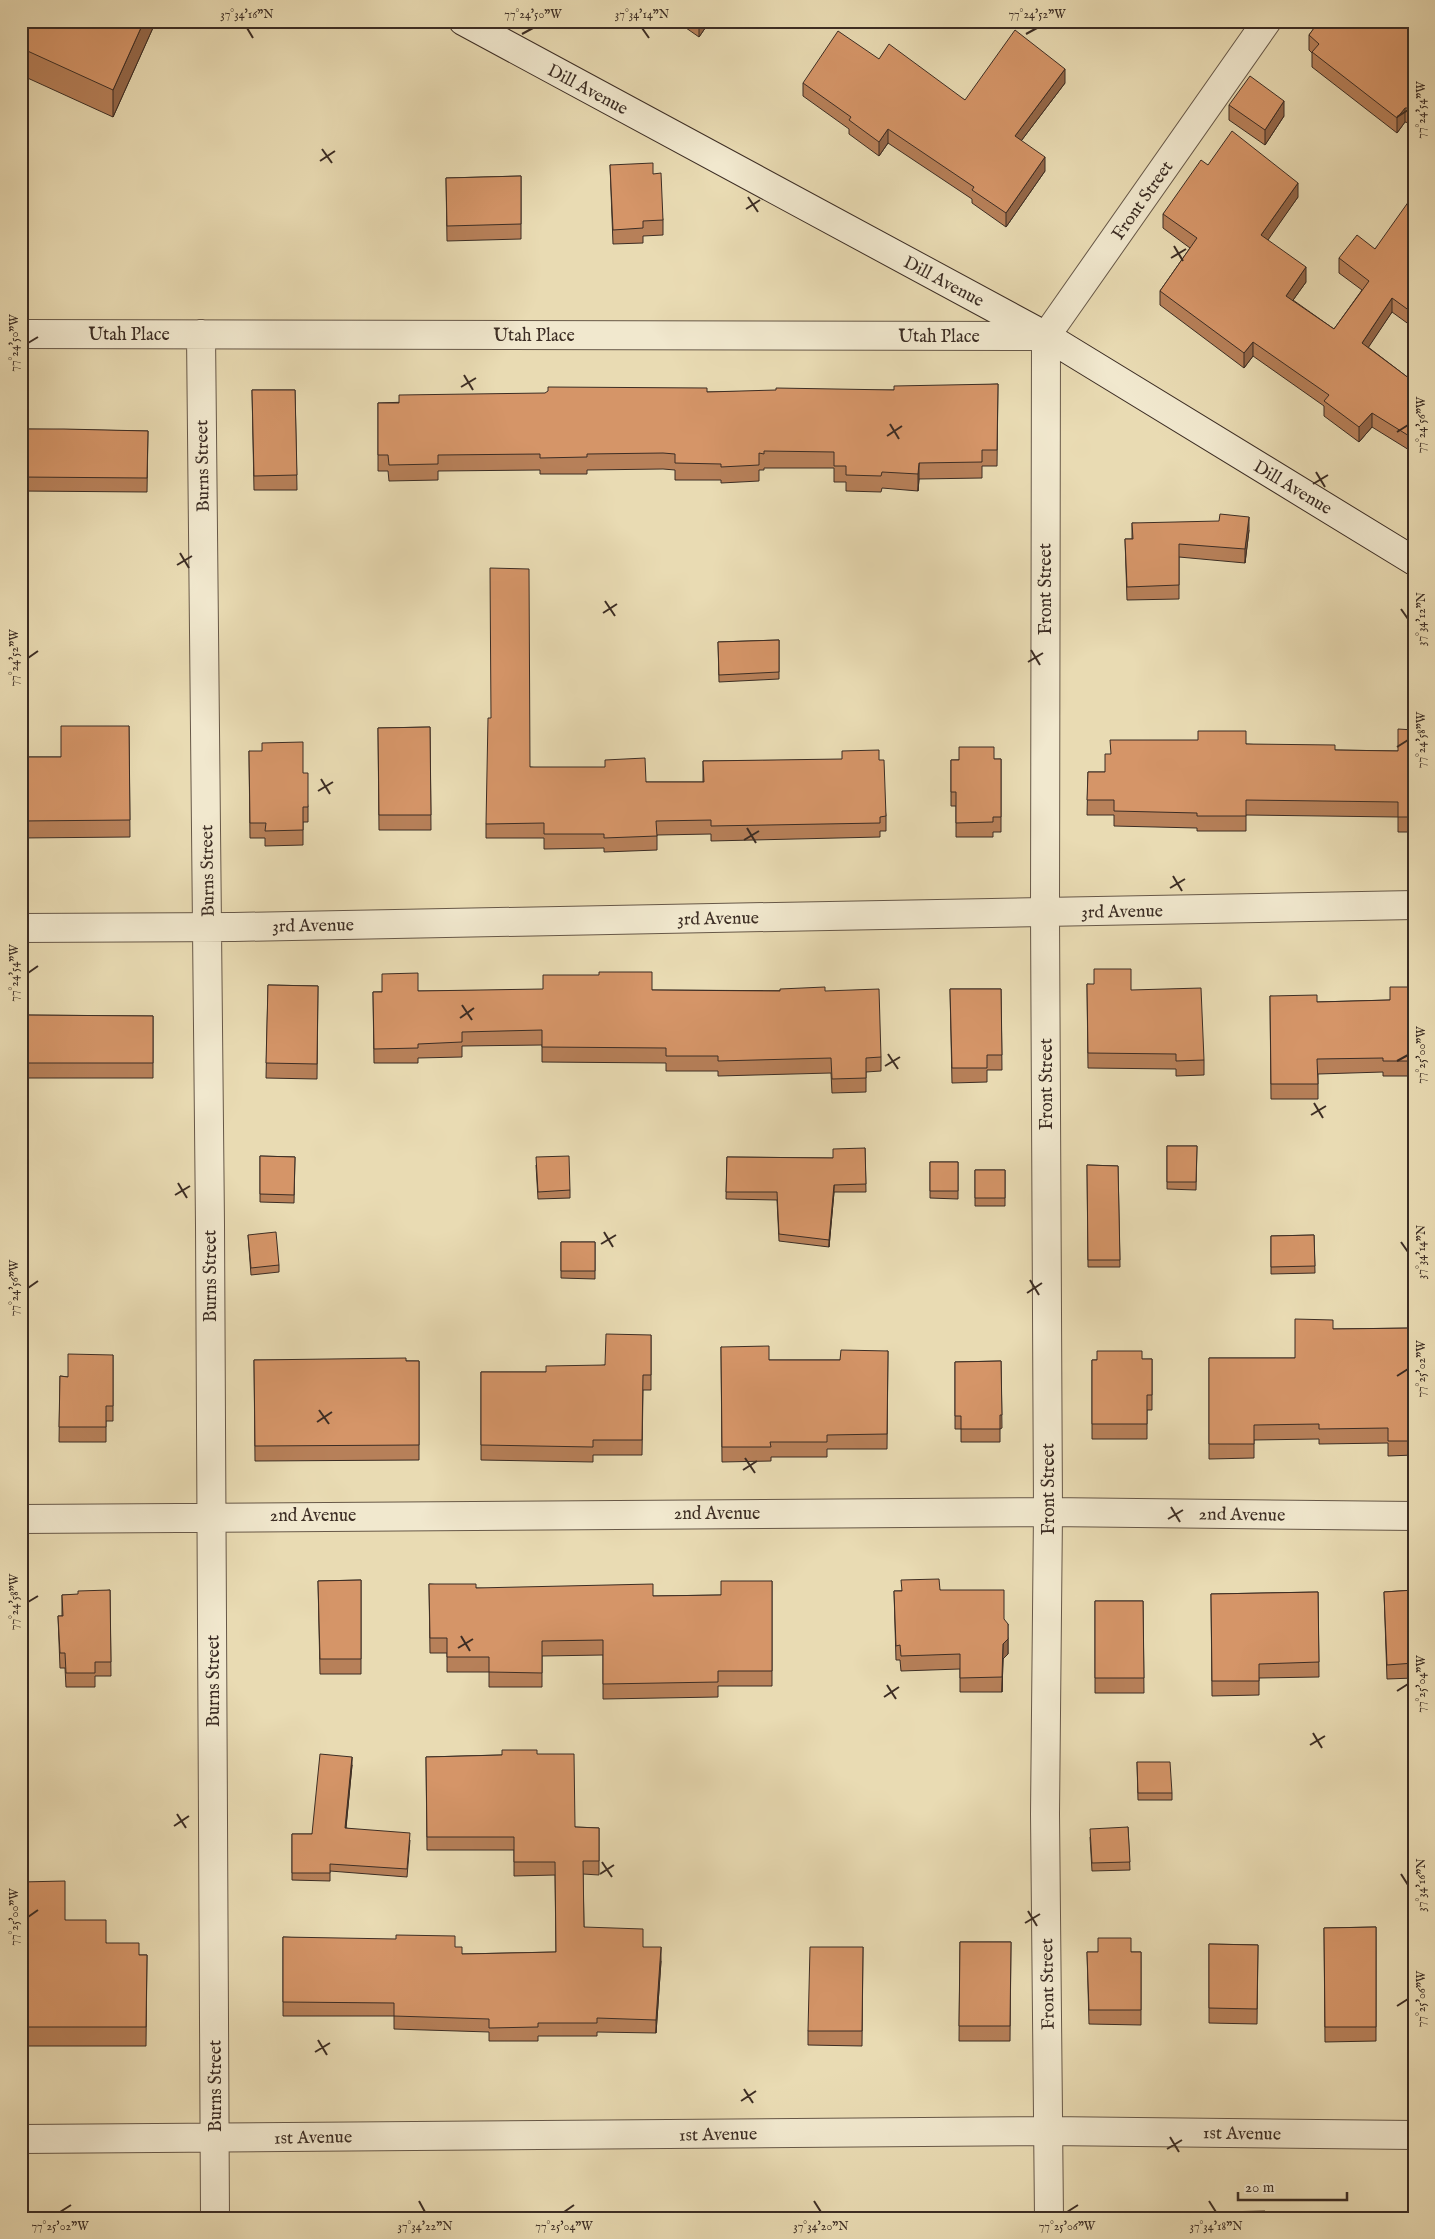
<svg xmlns="http://www.w3.org/2000/svg" width="1435" height="2239" font-family="'IM FELL English',serif">
<style>
.lines{fill:none;stroke-linecap:round;stroke-linejoin:round}
.street-casing{stroke:#675848;stroke-width:30}
.secondary-casing{stroke:#3c2d24;stroke-width:30}
.street{stroke:#f1e8ce;stroke-width:28}
.secondary{stroke:#f1e8ce;stroke-width:28}
.wall{fill:#b78059;stroke:#3c2d24}
.shaded-wall{fill:#956849;stroke:#3c2d24}
.building{fill:#d59568;stroke:#3c2d24}
.ticks{fill:none;stroke:#3c2d24;stroke-width:2}
.labels{text-anchor:middle;stroke-width:5;stroke-linejoin:round;paint-order:stroke}
.street-label{font-size:18px;fill:#3c2d24;stroke:#f1e8ce}
.neatline{fill:none;stroke:#3c2d24;stroke-width:2}
.ticks-label{font-size:12px;text-anchor:middle;fill:#3c2d24}
</style>
<rect width="100%" height="100%" fill="#e9dbb3"/>
<filter id="stains"><feTurbulence type="fractalNoise" baseFrequency=".004" numOctaves="4"/><feColorMatrix values="0 0 0 0 .2 0 0 0 0 .09 0 0 0 0 .02 0 0 0 .5 -.17"/></filter>
<radialGradient id="worn" r=".72"><stop offset=".6" stop-color="#630" stop-opacity="0"/><stop offset="1" stop-color="#630" stop-opacity=".3"/></radialGradient>
<g class="lines">
<defs>
<path id="street" d="M21 334 1046 336
M201 334 210 1225 215 2218
M21 928 234 927 1414 905
M21 1519 1048 1512 1414 1516
M21 2139 1048 2131 1414 2135
M1049 2218 1045 1814 1048 1512 1045 913 1046 336 1267 21"/>
<path id="secondary" d="M463 21 1046 336 1414 561"/>
</defs>
<use href="#street" class="street-casing"/>
<use href="#secondary" class="secondary-casing"/>
<use href="#street" class="street"/>
<use href="#secondary" class="secondary"/>
</g>
<path class="wall" d="M21 21H156L113 117 21 75Z
M676 21H710L699 37Z
M1318 21H1398L1414 33V126L1409 123 1405 122 1397 133 1312 67V53L1309 50V35L1319 22Z
M879 59 965 100 1065 83 1021 141 1045 171 1006 227 972 203V199L888 143 879 156 849 134V129L803 96V83Z
M1229 105 1284 116 1265 145 1229 120Z
M610 165 653 174 663 220V235L643 236V243L613 244Z
M1208 165 1298 197 1267 240 1306 282 1293 300 1334 329 1362 290 1339 273V258L1375 249 1414 205V328L1392 312 1368 347 1410 379 1414 373V453L1372 427 1359 442 1324 416V406L1253 356 1244 368 1160 305V291L1190 248 1163 228V214Z
M521 176V239L447 241 446 178Z
M998 384 997 466H982V478L919 479 918 491 882 488 881 492 846 491V482H834V468H764V470H759V481L721 483V480H675V470L663 469 587 470V474H540V470L438 471V480L389 481 388 471H378V403L707 392 894 390Z
M252 390H295L297 490H254Z
M21 429 148 431 147 492 21 491Z
M1132 523 1249 530 1245 563 1179 557V599L1127 600 1125 539H1132Z
M779 640V679L719 682 718 642Z
M129 726 130 837 21 838V757H61Z
M430 727 431 830H379L378 728Z
M1414 730V832H1398V817L1246 815V831H1197V828L1114 826V815H1087L1088 772H1105L1246 744 1335 750 1398 751Z
M249 751 303 773 308 807V822H303V845L265 846V838H250Z
M1001 759V832H993V837H956V806H951V760Z
M879 760 886 816V831H880V837L711 841V834L657 835V850L604 852V848L544 849V838H486V824L530 767 646 782H703V761Z
M1087 984 1131 990 1204 1060V1075L1176 1076V1069L1088 1068Z
M268 985 318 986 317 1079 266 1078Z
M1414 987V1076H1383V1072L1318 1074V1099H1271L1270 996 1317 1002 1390 1000Z
M950 989H1001L1002 1070H987V1082L952 1083Z
M652 990 825 991 881 1057V1071L866 1072V1092L832 1093 831 1073 718 1076V1071H666V1063L542 1062V1045L462 1046V1057L418 1058V1063H374L373 992 418 991Z
M21 1015 153 1016V1078H21Z
M1167 1146H1197L1196 1190 1167 1189Z
M865 1148 866 1192H834L829 1247 779 1241 777 1200 726 1199 727 1157 833 1158Z
M260 1156 295 1157 294 1203 260 1202Z
M930 1162H958V1199L930 1198Z
M536 1165 570 1190V1198L538 1199Z
M1087 1165 1118 1166 1120 1267H1088Z
M975 1170H1005V1206H975Z
M248 1235 279 1265V1272L251 1275Z
M1314 1235 1315 1273 1271 1274V1236Z
M561 1242H595V1279L561 1278Z
M1414 1328V1455L1388 1456V1443L1319 1444V1439L1254 1440V1458L1209 1459V1358H1295L1333 1329Z
M651 1335V1390H643L642 1455H593V1462L481 1460V1372H546L605 1365Z
M721 1347 769 1360H840L888 1351 887 1449H827V1457H771V1461L722 1462Z
M113 1355V1421H106V1442H59L60 1376 68 1377Z
M1152 1359V1410H1147V1439H1092V1360Z
M254 1360 419 1361V1460L255 1461Z
M1001 1361 1002 1428 1000 1429V1442H961V1429H955V1362Z
M361 1580V1674H320L318 1581Z
M772 1581V1686H718V1697L603 1699V1655L542 1656V1687H489V1672H447V1653H430L429 1584 476 1588 653 1596 721 1595Z
M110 1590 111 1676H95V1687H66L65 1668H60L58 1616H62V1595H78Z
M940 1590 1004 1619 1008 1639V1654L1003 1659 1002 1692H960V1669L901 1671 900 1660H896L894 1591Z
M1414 1590V1678L1387 1679 1384 1592Z
M1318 1592 1319 1677 1259 1678V1695L1212 1696 1211 1594Z
M1095 1601H1143L1144 1693H1095Z
M537 1754 575 1827 599 1828V1875L583 1874 584 1927 643 1947 661 1961 656 2033 597 2032V2036H538V2041H489V2032L394 2029V2016H283V1937L455 1947 462 1954 556 1952 555 1875 514 1876V1850H427L426 1757Z
M1137 1762 1172 1793V1800H1138Z
M352 1765 346 1828 410 1840 407 1877 330 1871V1881L292 1880V1834H312Z
M1128 1827 1130 1870 1092 1871 1090 1837Z
M21 1882 65 1920 106 1943 139 1955H147L146 2046H21Z
M1376 1927V2041L1325 2042 1324 1928Z
M960 1942H1011L1010 2041H959Z
M1209 1944 1258 1945 1257 2024 1209 2023Z
M863 1947 862 2046 808 2045V2031Z
M1087 1952H1141V2025L1089 2024Z"/>
<path class="shaded-wall" d="M144 21H156L113 117V90Z
M700 21H710L699 37V22Z
M1065 69V83L1015 149V136Z
M1284 101V116L1265 145V130Z
M1405 108V122L1397 133V118Z
M888 129V143L879 156V142Z
M1045 157V171L1006 227V213Z
M1298 183V197L1261 250V235Z
M1306 267V282L1286 310V296Z
M1392 298V312L1362 357V343Z
M1253 342V356L1244 368V353Z
M1372 413V427L1359 442V427Z
M919 463V479L918 491V474Z
M1249 517V530L1245 563V549Z
M834 1185V1192L829 1247V1240Z
M1008 1624V1654L1003 1659 1002 1692 1003 1644Z
M352 1757V1765L345 1836V1828Z
M661 1947V1961L656 2033V2020Z"/>
<path class="building" d="M21 21H144L113 90 21 48Z
M1319 21H1398L1414 33V112L1409 108H1405L1397 118 1312 52 1319 44 1309 35Z
M1015 30 1065 69 1015 136 1045 157 1006 213 972 190 974 187 888 129 879 142 849 120 851 117 803 83 838 31 879 59 889 44 965 100Z
M1250 76 1284 101 1265 130 1229 105Z
M1232 131 1298 183 1261 235 1306 267 1286 296 1334 329 1369 281 1339 258 1357 235 1375 249 1409 201 1414 205V314L1392 298 1362 343 1410 379 1414 373V439L1372 413 1359 427 1324 401 1329 395 1253 342 1244 353 1160 291 1197 238 1163 214 1201 160 1208 165Z
M653 163V174L661 173 663 220 643 221V228L613 230 610 165Z
M521 176V224L447 226 446 178Z
M998 384 997 450H982V462L919 463 918 474 882 472 881 476 846 475V466H834V452L764 451V454L759 453V465L721 467V464L675 463V454L663 453 587 454V457L540 458V454L438 455V464L389 465 388 455H378V403H399V395L545 393 548 391V387L707 388V392L776 390V388L894 390V386Z
M252 390H295L297 475 254 476Z
M21 429H64L148 431 147 478 21 477Z
M1220 514 1249 517 1245 549 1179 544V585L1127 587 1125 539H1133L1132 523 1219 521Z
M490 568 529 569 530 767H605V760L645 758 646 782H704L703 761 842 759V751L879 750V760H884L886 816 880 817V823L711 826V820L656 821 657 836 604 838V834H544V823L486 824 488 718H491Z
M779 640V672L719 675 718 642Z
M61 726H129L130 820 21 821V757H61Z
M430 727 431 815H379L378 728Z
M1398 729 1414 730V817H1398V802L1246 800V816H1197V813L1114 811V800H1087L1088 772H1105V754H1111L1110 740H1198V731H1246V744L1335 745V750L1398 751Z
M303 742V773H308V807H303V830L265 831 266 823H250L249 751H262V743Z
M959 747H994V759H1001V817H993V822L956 823V792H951V760H959Z
M1094 969H1131V990L1201 988 1204 1060 1176 1061V1054L1088 1053 1087 984H1094Z
M599 972H652V990L780 991V989L825 987V991L879 989 881 1057 866 1058V1078L832 1079 831 1058 718 1061V1056H666V1048L542 1047V1030L462 1032V1042L418 1044V1048L374 1049 373 992H382V974L418 973V991L543 989V975H599Z
M268 985 318 986 317 1064 266 1063Z
M1390 987H1414V1061H1383V1058L1317 1059 1318 1084H1271L1270 996 1317 995V1002L1390 1000Z
M950 989H1001L1002 1055H987V1068H952Z
M21 1015 153 1016V1063H21Z
M1167 1146H1197L1196 1182H1167Z
M865 1148 866 1184 834 1185 829 1240 779 1234 777 1192H726L727 1157 833 1158V1149Z
M260 1156 295 1157 294 1195 260 1194Z
M569 1156 570 1190 538 1192 536 1157Z
M930 1162H958V1191H930Z
M1087 1165 1118 1166 1120 1260H1088Z
M975 1170H1005V1198H975Z
M276 1232 279 1265 251 1268 248 1235Z
M1314 1235 1315 1266 1271 1267V1236Z
M561 1242H595V1271H561Z
M1295 1319 1333 1320V1329L1414 1328V1441H1388V1428L1319 1429V1424L1254 1425V1444H1209V1358H1295Z
M606 1334 651 1335V1375H643L642 1440H593V1447L481 1445V1372H546V1366L605 1365Z
M769 1346V1360H840L841 1350 888 1351 887 1434 827 1435V1442H770L771 1447H722L721 1347Z
M1097 1351H1142V1359H1152V1395H1147V1424H1092V1360H1097Z
M68 1354 113 1355V1406H106V1427H59L60 1376 68 1377Z
M406 1358V1361H419V1445L255 1446 254 1360Z
M1001 1361 1002 1415H1000V1429H961V1416H955V1362Z
M939 1579 940 1590H1004V1619L1008 1624V1639L1003 1644 1002 1677 960 1678V1654L901 1656 900 1645 896 1646 894 1591H902L901 1580Z
M361 1580V1659H320L318 1581Z
M721 1581H772V1671H718V1682L603 1684V1640L542 1641V1673L489 1672V1657H447V1638H430L429 1584H476V1588L653 1584V1596L721 1595Z
M110 1590 111 1662H95V1673H66L65 1653H60L58 1616H63L62 1595 78 1594V1591Z
M1414 1590V1663L1387 1665 1384 1592Z
M1318 1592 1319 1662 1259 1664V1681H1212L1211 1594Z
M1095 1601H1143L1144 1678H1095Z
M502 1750H537V1754H574L575 1827 599 1828V1861H583L584 1927 643 1929V1947H661L656 2020 597 2018V2023H538V2027L489 2028V2019L394 2016V2003L283 2002V1937L396 1939V1935L455 1936V1947H462V1954L556 1952 555 1862H514V1837H427L426 1757 502 1755Z
M320 1754 352 1757 345 1828 410 1833 407 1869 330 1864V1873H292V1834H312Z
M1137 1762H1170L1172 1793H1138Z
M1128 1827 1130 1862 1092 1863 1090 1829Z
M65 1881V1920H106V1943H139V1955H147L146 2027H21V1882Z
M1376 1927V2027H1325L1324 1928Z
M1098 1938H1131V1952H1141V2010H1089L1087 1952H1098Z
M960 1942H1011L1010 2026H959Z
M1209 1944 1258 1945 1257 2009 1209 2008Z
M810 1947H863L862 2031H808Z
M1265 2211V2218H1220V2212Z
M1414 2214V2218H1330V2215Z
M956 2217H1008V2218Z"/>
<path class="ticks" d="M247 28 253 38M642 28 649 38M522 34 533 28M1026 34 1037 28M1397 117 1408 110M322 149 332 163M320 161 335 151M748 197 758 212M746 209 760 200M1174 246 1183 261M1171 258 1186 249M28 343 38 337M464 375 473 390M461 387 476 378M890 424 899 439M1397 432 1408 425M887 436 902 426M1316 472 1325 487M1313 484 1328 475M180 553 189 568M177 565 192 556M605 601 615 616M1401 609 1408 619M603 613 617 604M1031 650 1040 665M28 658 38 651M1028 662 1043 653M1397 747 1408 740M321 779 330 794M318 791 333 782M747 828 756 843M744 840 759 831M1173 876 1182 891M1170 888 1185 879M28 973 38 966M462 1005 472 1020M460 1018 474 1008M888 1054 898 1069M1397 1061 1408 1055M885 1066 900 1057M1314 1103 1323 1118M1311 1115 1326 1106M178 1183 187 1198M175 1195 190 1186M604 1232 613 1247M1401 1242 1408 1252M601 1244 616 1235M1030 1280 1039 1295M28 1288 38 1281M1027 1293 1042 1283M1397 1376 1408 1369M319 1410 329 1424M317 1422 332 1412M745 1458 755 1473M743 1470 757 1461M1171 1507 1180 1522M1168 1519 1183 1510M28 1602 38 1596M461 1636 470 1651M458 1648 473 1639M887 1685 896 1699M1397 1691 1408 1684M884 1697 899 1687M1313 1733 1322 1748M1310 1745 1325 1736M177 1814 186 1828M174 1826 189 1816M602 1862 612 1877M600 1874 614 1865M1401 1874 1408 1885M1028 1911 1037 1926M28 1917 38 1910M1025 1923 1040 1914M1397 2006 1408 1999M318 2040 327 2055M315 2052 330 2043M744 2089 753 2103M741 2101 756 2091M1170 2137 1179 2152M1167 2149 1182 2140M419 2201 425 2212M814 2201 821 2212M1209 2201 1216 2212M60 2212 71 2205M564 2212 574 2205M1067 2212 1078 2205"/>
<g class="labels">
<g class="street-label">
<text transform="translate(588 89) rotate(28)" y="6">Dill Avenue</text>
<text transform="translate(1142 200) rotate(-55)" y="6">Front Street</text>
<text transform="translate(944 281) rotate(28)" y="6">Dill Avenue</text>
<text x="129" y="340">Utah Place</text>
<text x="534" y="341">Utah Place</text>
<text x="939" y="342">Utah Place</text>
<text transform="translate(202 466) rotate(-91)" y="6">Burns Street</text>
<text transform="translate(1293 487) rotate(31)" y="6">Dill Avenue</text>
<text transform="translate(1045 589) rotate(-90)" y="6">Front Street</text>
<text transform="translate(207 871) rotate(-91)" y="6">Burns Street</text>
<text transform="translate(1122 911) rotate(-1)" y="6">3rd Avenue</text>
<text transform="translate(718 918) rotate(-1)" y="6">3rd Avenue</text>
<text transform="translate(313 925) rotate(-1)" y="6">3rd Avenue</text>
<text transform="translate(1046 1084) rotate(-90)" y="6">Front Street</text>
<text transform="translate(210 1276) rotate(-90)" y="6">Burns Street</text>
<text transform="translate(1048 1489) rotate(-90)" y="6">Front Street</text>
<text x="717" y="1519">2nd Avenue</text>
<text transform="translate(1242 1514) rotate(1)" y="6">2nd Avenue</text>
<text x="313" y="1521">2nd Avenue</text>
<text transform="translate(213 1681) rotate(-90)" y="6">Burns Street</text>
<text transform="translate(1047 1984) rotate(-91)" y="6">Front Street</text>
<text transform="translate(215 2086) rotate(-90)" y="6">Burns Street</text>
<text transform="translate(1242 2133) rotate(1)" y="6">1st Avenue</text>
<text transform="translate(718 2134) rotate(-1)" y="6">1st Avenue</text>
<text transform="translate(313 2137) rotate(-1)" y="6">1st Avenue</text>
</g>
</g>
<rect width="1435" height="2239" fill="none" stroke="#e9dbb3" stroke-width="55"/>
<path d="M1238 2192v8h109v-8" fill="none" stroke="#3c2d24" stroke-width="2.5"/>
<text x="1245" y="2192" font-size="15" fill="#3c2d24" stroke="#f1e8ce" stroke-width="4" paint-order="stroke">20 m</text>
<rect x="28" y="28" width="1380" height="2184" class="neatline"/>
<g class="ticks-label">
<text x="247" y="18">37°34'16"N</text>
<text x="533" y="18">77°24'50"W</text>
<text x="642" y="18">37°34'14"N</text>
<text x="1037" y="18">77°24'52"W</text>
<text transform="translate(1421 110) rotate(-90)" y="4">77°24'54"W</text>
<text transform="translate(14 343) rotate(-90)" y="4">77°24'50"W</text>
<text transform="translate(1421 425) rotate(-90)" y="4">77°24'56"W</text>
<text transform="translate(1421 619) rotate(-90)" y="4">37°34'12"N</text>
<text transform="translate(14 658) rotate(-90)" y="4">77°24'52"W</text>
<text transform="translate(1421 740) rotate(-90)" y="4">77°24'58"W</text>
<text transform="translate(14 973) rotate(-90)" y="4">77°24'54"W</text>
<text transform="translate(1421 1055) rotate(-90)" y="4">77°25'00"W</text>
<text transform="translate(1421 1252) rotate(-90)" y="4">37°34'14"N</text>
<text transform="translate(14 1288) rotate(-90)" y="4">77°24'56"W</text>
<text transform="translate(1421 1369) rotate(-90)" y="4">77°25'02"W</text>
<text transform="translate(14 1602) rotate(-90)" y="4">77°24'58"W</text>
<text transform="translate(1421 1684) rotate(-90)" y="4">77°25'04"W</text>
<text transform="translate(1421 1885) rotate(-90)" y="4">37°34'16"N</text>
<text transform="translate(14 1917) rotate(-90)" y="4">77°25'00"W</text>
<text transform="translate(1421 1999) rotate(-90)" y="4">77°25'06"W</text>
<text x="60" y="2230">77°25'02"W</text>
<text x="425" y="2230">37°34'22"N</text>
<text x="564" y="2230">77°25'04"W</text>
<text x="821" y="2230">37°34'20"N</text>
<text x="1067" y="2230">77°25'06"W</text>
<text x="1216" y="2230">37°34'18"N</text>
</g>
<rect width="100%" height="100%" filter="url(#stains)"/>
<rect width="100%" height="100%" fill="url(#worn)"/>
</svg>
